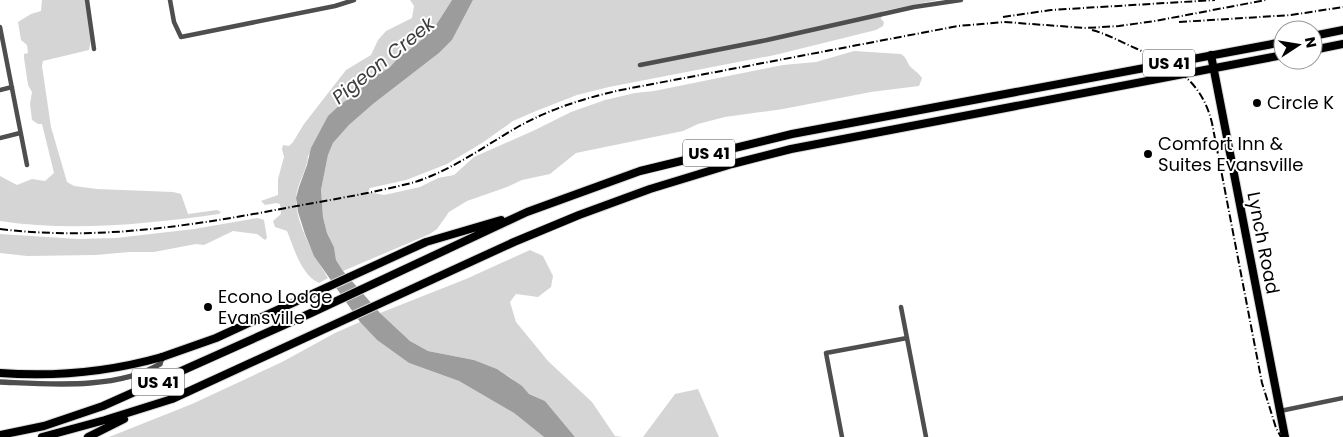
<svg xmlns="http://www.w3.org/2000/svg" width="1343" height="437" font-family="Poppins,sans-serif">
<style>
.green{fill:#d5d5d5}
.water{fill:#9c9c9c}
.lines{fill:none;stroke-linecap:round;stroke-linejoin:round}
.primary-casing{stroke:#dbdbdb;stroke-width:10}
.trunk-casing{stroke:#dbdbdb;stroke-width:10}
.minor{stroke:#4e4e4e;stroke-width:4.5}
.tertiary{stroke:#4e4e4e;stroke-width:5.5}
.primary{stroke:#000;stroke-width:8}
.trunk{stroke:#000;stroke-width:8}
.rail{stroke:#000;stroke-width:2;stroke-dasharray:8 2.5 1 2.5;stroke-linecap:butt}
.poi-dot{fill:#000;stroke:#fff;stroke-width:2}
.labels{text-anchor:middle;stroke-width:4;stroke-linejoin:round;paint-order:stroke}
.shield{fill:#fff;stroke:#4c4c4c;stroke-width:1}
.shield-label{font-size:16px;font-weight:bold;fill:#000}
.poi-label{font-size:18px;fill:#000;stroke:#fff;text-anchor:start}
.street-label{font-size:18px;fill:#000;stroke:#fff}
.water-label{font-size:19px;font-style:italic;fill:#3d3d3d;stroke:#fff}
</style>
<rect width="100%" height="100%" fill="#fff"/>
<path class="green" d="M42 0H85L92 34 89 50 43 61 42 66 51 127 67 182 74 186 97 189 173 192 181 194 188 214 217 210 221 212 219 214C148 224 72 232 0 221V176L17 185 32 179 45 181 54 173 42 124H38L32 120 30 104 32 92 28 85 24 58V54L28 53 27 45 21 40 18 22 31 14 41 11Z
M410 0H452L436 25 416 45 399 57 389 68 366 82 364 86 352 97 342 103 308 156C307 171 297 183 296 198 295 223 315 257 328 278L319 283C301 275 294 248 287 231L275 227 273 221 281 214 280 204 276 203 265 205 261 201 278 195V179L284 157 282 149 283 145 289 146 293 142 304 124 346 70 371 55 378 40 386 31 412 18 414 6Z
M473 0H938L883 11 881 19 884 22 883 26 876 30 775 55 609 87 577 95 536 111 513 121 482 143 447 164 406 180 370 188 368 192 384 195 420 187 438 178 454 175 474 157 535 130 571 112 605 100 635 93 654 91 783 65 816 62 854 51 901 54C906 57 906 60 909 65 913 70 918 72 922 78L919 86 871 92 783 109 725 117 698 124 683 131 576 153 550 174 522 180 507 187 467 201 449 212 437 229 430 234 343 271 336 260 334 247 327 233 323 217 321 190 328 155 333 143 349 125 373 104 439 53 452 40Z
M258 218 264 220 267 238 265 240 257 234 233 231 204 245 196 244 154 252H129L96 255 27 256 0 253V234L78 239 116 238 194 229Z
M530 250 543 256 553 276 551 287 538 297 516 294 510 302 516 322 548 361 592 402 615 436 623 437H575L545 401 529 394 511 378 497 369 474 360 428 351 410 341 380 313 466 279Z
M360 322 377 340 409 363 459 381 514 413 544 437H109L192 404 282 362 335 333Z
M698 389 719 437H643L675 394Z"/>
<path class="water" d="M452 0H473L452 40 439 53 373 104 349 125 333 143 328 155 321 190 323 217 327 233 334 247 336 260 343 271 380 313 410 341 428 351 474 360 497 369 522 386 529 394 545 401 575 437H544L514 413 459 381 409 363 377 340 360 322 314 256 305 234 298 212 296 198 299 187 307 165 311 148 328 116 342 103 352 97 364 86 365 82 389 68 399 57 416 45 436 25Z"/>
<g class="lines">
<defs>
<path id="primary" d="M1211 55 1285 437
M0 373C55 377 109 372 162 357"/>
<path id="trunk" d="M1313 36 1343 30
M1313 50 1343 44
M162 357 216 338 426 242 501 220
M0 435 44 426 103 406 311 313 527 212 640 171 792 134 1283 42
M42 437 105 420 172 399 514 242 579 215 650 189 732 164 791 149 1283 55
M88 437 124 419"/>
</defs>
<use href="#primary" class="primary-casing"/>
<use href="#trunk" class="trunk-casing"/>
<path class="minor" d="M87 0 94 49
M170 0 174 22 181 37 335 6 354 0
M0 27 27 165
M640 65 767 40 914 7 961 0
M0 90 12 87
M0 138 20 133
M901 307 926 437
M1280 411 1343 398
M842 437 826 353 907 338"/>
<path class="tertiary" d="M0 382C49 384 117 390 160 364L162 357"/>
<use href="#primary" class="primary"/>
<use href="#trunk" class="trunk"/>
<path class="rail" d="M1003 17 1051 10 1215 0
M1179 22 1291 15 1343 7
M1092 30C1107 34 1121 42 1135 48 1174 66 1201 79 1212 123L1262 383 1276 428 1281 437
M0 229C91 240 176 228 265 212 315 202 366 195 415 182 452 170 483 147 516 128 549 109 585 98 621 90L958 26 1004 22 1086 28 1119 26 1155 21 1266 0"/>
</g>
<g class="poi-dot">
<circle cx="1257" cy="103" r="5"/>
<circle cx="1148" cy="154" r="5"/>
<circle cx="208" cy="307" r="5"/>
</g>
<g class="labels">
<g class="shield">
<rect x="1143" y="49.5" width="52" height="27" rx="4"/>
<rect x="683" y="139.5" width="52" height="27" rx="4"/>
<rect x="132" y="368.5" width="52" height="27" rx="4"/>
</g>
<g class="shield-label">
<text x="1169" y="69">US 41</text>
<text x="709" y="159">US 41</text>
<text x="158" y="388">US 41</text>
</g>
<g class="poi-label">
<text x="1267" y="109">Circle K</text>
<text x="1158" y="150">Comfort Inn &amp;<tspan x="1158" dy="21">Suites Evansville</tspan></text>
<text x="218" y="303">Econo Lodge<tspan x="218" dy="21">Evansville</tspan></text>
</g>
<g class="street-label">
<text transform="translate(1263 243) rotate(79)" y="6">Lynch Road</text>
</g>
<g class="water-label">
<text transform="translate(383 60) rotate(-39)" y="7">Pigeon Creek</text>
</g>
</g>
<g transform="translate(1298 45) rotate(78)"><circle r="24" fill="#ffffff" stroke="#999999"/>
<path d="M0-4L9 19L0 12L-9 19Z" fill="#000000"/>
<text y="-8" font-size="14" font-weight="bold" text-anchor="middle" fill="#000000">N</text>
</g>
</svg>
